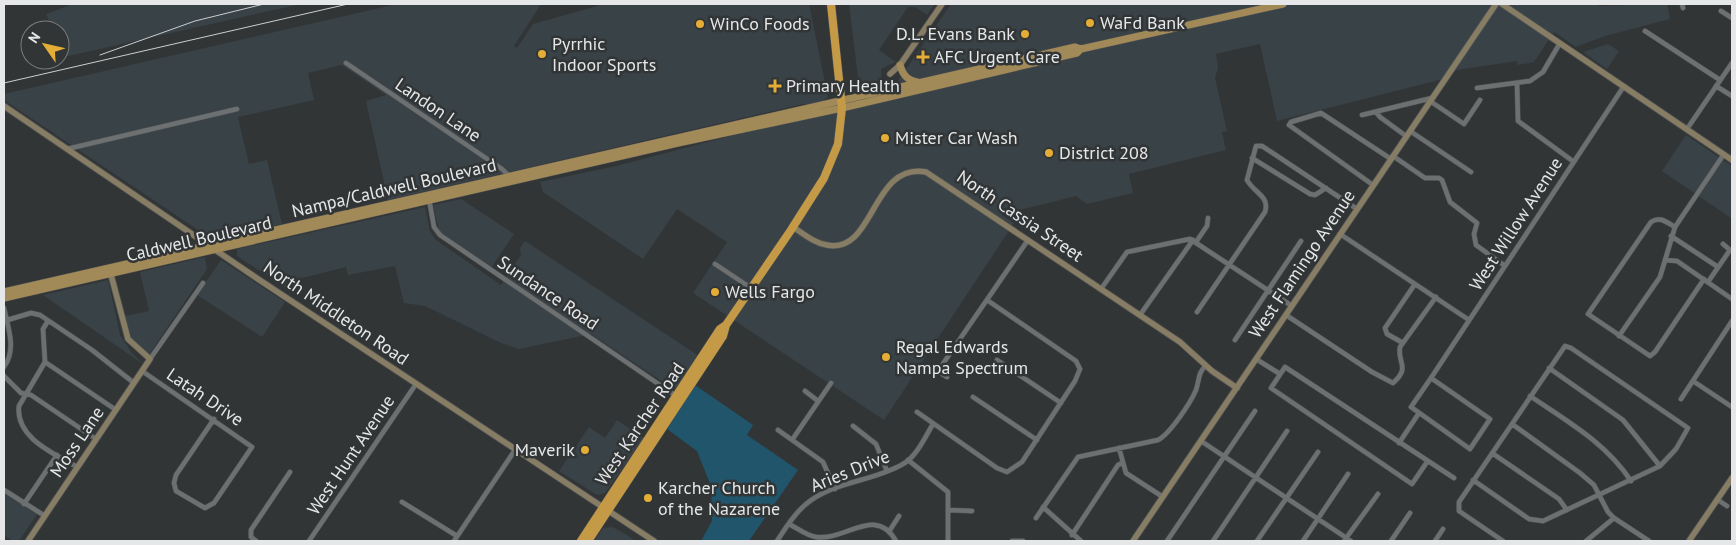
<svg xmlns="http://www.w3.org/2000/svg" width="1736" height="545" font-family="'PT Sans',sans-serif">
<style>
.built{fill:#394247}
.green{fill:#20556c}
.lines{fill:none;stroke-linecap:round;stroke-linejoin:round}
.street-casing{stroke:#4f5153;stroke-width:5.5}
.secondary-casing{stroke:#4f5153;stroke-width:7}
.primary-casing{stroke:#4f5153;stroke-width:8}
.highway-casing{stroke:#4f5153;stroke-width:9}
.street{stroke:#6c7071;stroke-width:4.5}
.secondary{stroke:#867d64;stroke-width:5.5}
.primary{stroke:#a18958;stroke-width:7}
.highway{stroke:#c49a47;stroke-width:8}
.rail{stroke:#cbcdce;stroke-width:1}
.poi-dot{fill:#e4ad35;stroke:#323536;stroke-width:2}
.labels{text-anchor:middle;stroke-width:5;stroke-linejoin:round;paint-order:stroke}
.poi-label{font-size:18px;fill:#e5e7e8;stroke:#323536;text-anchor:start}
.street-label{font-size:18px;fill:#e5e7e8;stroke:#323536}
</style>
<rect width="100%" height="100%" fill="#323536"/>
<path class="built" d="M73 4H301L64 57 60 48V30H53L46 14Z
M397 4H541L514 46 517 48 533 24 604 4H809L828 97 823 101 809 105 803 104 388 200 366 101 386 95 342 65 308 73 314 100 238 117 249 164 267 160 282 224 213 240 4 100V94Z
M849 4H935L927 15 915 7H908L879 50 896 62 881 69 882 85 870 88 859 85Z
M951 4H1598L1599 6 1667 4 1670 19 1605 36 1576 47 1554 32 1534 62 1518 65 1517 61 1457 70 1439 80 1277 121 1260 44 1216 54 1218 68 1215 78 1227 131 1222 132 1226 150 1129 174 1133 193 1087 204 1076 196 1012 212 1006 208 1002 215 1014 223 884 420 693 293 727 242 677 209 643 259 543 192 540 182 616 166 761 128 883 102Z
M1608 44 1619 51 1607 69 1583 52Z
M1686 135 1732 166 1731 218 1662 171Z
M461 199 514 234 491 268 441 234 439 230 433 205Z
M425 207 430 231 436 240 501 285 521 255 520 248 525 241 699 356 676 388H672L591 334 519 349 501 343 425 306 404 303 395 266 348 275 346 267 302 278 292 292 237 256V249Z
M205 257 207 269 148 356 131 339 125 316 149 311 140 272Z
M221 260 285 302 262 337 197 295Z
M108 280 120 335 131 352 143 364 43 295Z
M617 420 644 438 605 493 597 495 559 471 589 427 605 438Z
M4 487 40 510 19 541H13L4 535Z
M612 527 622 532 636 541H594L603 528Z"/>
<path class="green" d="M695 385 753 425 747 435 798 470 749 541H701L712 521 711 486 697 451 667 429Z"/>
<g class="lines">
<defs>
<path id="street" d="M1682 4 1683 8
M1721 11 1732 18
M1645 31 1720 80
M346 63 502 169 509 176
M1517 83 1518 121 1574 162
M1716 86 1732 96
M1477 88 1530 81 1543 72 1560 43
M1430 101 1464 124 1480 100
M1376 112 1380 117 1406 136
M1362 115 1432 98
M1687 129 1732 63
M1410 131 1471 172
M67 149 237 109
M1393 156 1425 178H1439L1442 180 1450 202 1477 223 1474 234 1476 245 1505 266
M1252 158 1310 194 1315 195 1326 188
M1373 185 1289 125 1291 122 1321 113 1391 159
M429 199 434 227 440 235 676 396
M1675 227C1666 222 1660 216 1651 222L1588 314 1650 356 1655 352 1704 279
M1340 234 1469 320
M1671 236 1718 267
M1196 242 1207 226 1208 218
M1723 244 1730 250
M1665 260 1677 261 1732 299
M715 264 751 288
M1708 282 1730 250 1732 251
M1101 289 1127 252 1190 239 1292 306
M4 308C8 328 17 349 4 367
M1197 312 1265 212C1270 196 1254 193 1247 180L1256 146H1262L1357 209
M1140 315 1193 240
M1286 315 1372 372 1393 383C1411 367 1397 363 1400 347L1436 297
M4 321 31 313 40 315 92 350 134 383
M48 321 43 329 45 362 19 406C15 438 55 454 77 467
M1619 336 1660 277 1675 227 1724 154
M1235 340 1301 241
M1403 343 1387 334 1385 328 1415 284
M150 359 203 283
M1256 359 1280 374
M997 360 1061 403
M45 362 116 410
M932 368 947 377
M1549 368 1623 420 1660 466
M142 371 252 447 214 503 205 508 176 491 174 483 176 475 214 419
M938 371 1028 240
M4 376 21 393 31 395 96 439
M1431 378 1624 86
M1431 378 1490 419 1470 449 1411 407Z
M1693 381 1732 407
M805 391 818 401
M1530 396C1567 421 1606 443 1631 481
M973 397 1037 440
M1681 399 1732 321
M917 412 997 468 1007 472 1022 462 1075 381 1080 369 1076 361 987 300
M1512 424 1580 473 1594 485 1608 512 1614 518 1649 541
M853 426 876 444 887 471
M778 430 823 462 835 489
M792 440 831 383
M1201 441 1351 541
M1399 443 1419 413
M1119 448 1126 473 1163 497
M1492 453 1559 499 1567 510
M908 460 948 492V541
M1427 462 1412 484 1271 388 1285 367 1454 478
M1473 480 1529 519 1543 521 1660 466 1676 449 1688 428 1571 348 1565 346 1459 502V511L1503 541
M4 490 45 516
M1718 500 1727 506
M402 502 457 536
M24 504 57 455
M1043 507 1081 541
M948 510 972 511
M1036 518 1078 457 1158 440C1170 434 1191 402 1196 390 1200 378 1197 375 1206 365
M789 524C797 528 807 536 816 537 846 541 876 505 896 541
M890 530 899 516
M1072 535 1118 465 1122 463
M256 541 251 537V530L290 472
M309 541 416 384
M454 541 515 450
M777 541C785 529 793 515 805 505 832 481 873 482 903 464 917 456 925 437 933 424
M1012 541H1023
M1167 541 1255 411
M1213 541 1287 431
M1257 541 1318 452
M1303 541 1348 474
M1344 541 1378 494
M1391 541 1410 513
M1435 541 1443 529
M1586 541 1614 518"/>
<path id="secondary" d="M1502 4 1732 160
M890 74 900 65 942 4
M4 106 255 277 654 541
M793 227C804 234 814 243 827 245 875 255 871 162 926 172L1180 342 1212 371 1237 388
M28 541 150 359 128 339 110 271
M1133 541 1496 4
M1689 541 1732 478"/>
<path id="primary" d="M900 65C903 75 907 80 917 82
M4 292 1075 47 1081 49 1283 4
M4 298 678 143 842 108 1077 53 1081 49"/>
<path id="highway" d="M581 541 720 329 726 325 791 230 824 178 838 144 842 108 831 4
M588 541 723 336 726 325"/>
</defs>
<use href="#street" class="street-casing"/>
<use href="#secondary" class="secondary-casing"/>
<use href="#primary" class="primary-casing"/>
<use href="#highway" class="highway-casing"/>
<use href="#street" class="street"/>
<use href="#secondary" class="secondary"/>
<use href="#primary" class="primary"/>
<use href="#highway" class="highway"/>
<path class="rail" d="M100 55 195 21 264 4
M4 83 348 4"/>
</g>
<g class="poi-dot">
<circle cx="1090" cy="23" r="5"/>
<circle cx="700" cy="24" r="5"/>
<circle cx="1025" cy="34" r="5"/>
<circle cx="542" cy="54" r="5"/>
<path d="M920.5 49.5h5v5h5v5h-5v5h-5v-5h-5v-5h5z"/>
<path d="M772.5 78.5h5v5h5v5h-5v5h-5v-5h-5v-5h5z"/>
<circle cx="885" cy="138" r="5"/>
<circle cx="1049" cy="153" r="5"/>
<circle cx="715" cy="292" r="5"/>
<circle cx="886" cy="357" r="5"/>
<circle cx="585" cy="450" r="5"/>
<circle cx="648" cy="498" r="5"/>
</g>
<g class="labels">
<g class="poi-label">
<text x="1100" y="29">WaFd Bank</text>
<text x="710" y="30">WinCo Foods</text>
<text x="1015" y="40" text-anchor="end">D.L. Evans Bank</text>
<text x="552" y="50">Pyrrhic<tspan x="552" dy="21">Indoor Sports</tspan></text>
<text x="934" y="63">AFC Urgent Care</text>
<text x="786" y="92">Primary Health</text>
<text x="895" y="144">Mister Car Wash</text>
<text x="1059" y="159">District 208</text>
<text x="725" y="298">Wells Fargo</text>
<text x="896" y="353">Regal Edwards<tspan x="896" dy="21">Nampa Spectrum</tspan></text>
<text x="575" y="456" text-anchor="end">Maverik</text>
<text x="658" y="494">Karcher Church<tspan x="658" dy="21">of the Nazarene</tspan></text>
</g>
<g class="street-label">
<text transform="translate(438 110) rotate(34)" y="6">Landon Lane</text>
<text transform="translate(394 188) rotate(-13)" y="6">Nampa/Caldwell Boulevard</text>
<text transform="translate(1020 216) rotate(34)" y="6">North Cassia Street</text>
<text transform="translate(1516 224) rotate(-57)" y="6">West Willow Avenue</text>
<text transform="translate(199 239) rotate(-13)" y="6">Caldwell Boulevard</text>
<text transform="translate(1302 264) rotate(-56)" y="6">West Flamingo Avenue</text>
<text transform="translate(548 293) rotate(34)" y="6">Sundance Road</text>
<text transform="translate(336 313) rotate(34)" y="6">North Middleton Road</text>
<text transform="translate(205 397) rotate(34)" y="6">Latah Drive</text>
<text transform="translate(640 424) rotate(-56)" y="6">West Karcher Road</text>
<text transform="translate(77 442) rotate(-56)" y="6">Moss Lane</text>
<text transform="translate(351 455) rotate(-56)" y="6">West Hunt Avenue</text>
<text transform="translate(850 471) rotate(-22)" y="6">Aries Drive</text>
</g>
</g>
<rect width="1736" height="545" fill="none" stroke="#e5e7e8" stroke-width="10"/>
<g transform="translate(45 45) rotate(304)"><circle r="24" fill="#323536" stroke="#7a7c7d"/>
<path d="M0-4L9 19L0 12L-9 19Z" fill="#e4ad35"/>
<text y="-8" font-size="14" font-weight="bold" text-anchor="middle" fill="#e5e7e8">N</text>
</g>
</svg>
